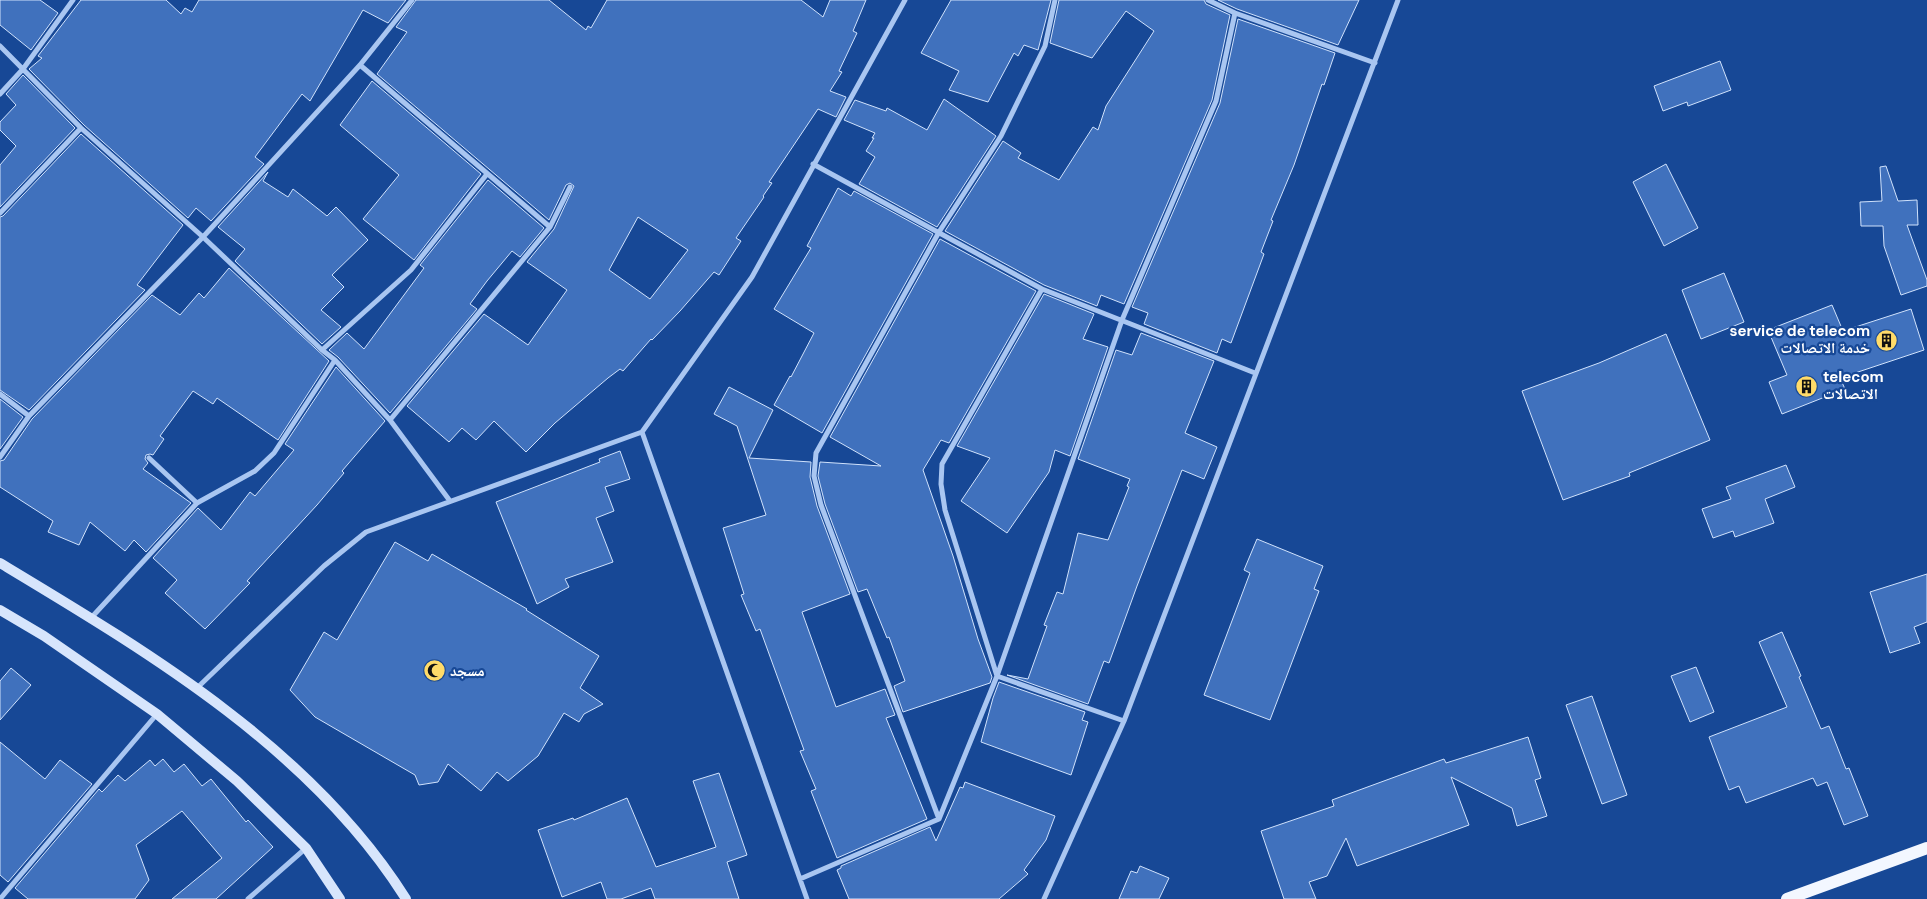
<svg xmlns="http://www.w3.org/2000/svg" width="1927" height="899" font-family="'DM Sans','Noto Naskh Arabic',sans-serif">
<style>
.building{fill:#4071bd;stroke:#d0e2fc;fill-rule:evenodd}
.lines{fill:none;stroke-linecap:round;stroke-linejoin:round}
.minor{stroke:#a9c6f1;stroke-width:5}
.secondary{stroke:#d7e5fc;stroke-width:10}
.primary{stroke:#f3f7ff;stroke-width:12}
.labels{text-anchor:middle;stroke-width:4.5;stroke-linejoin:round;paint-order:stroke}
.poi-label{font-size:15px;font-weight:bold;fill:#fff;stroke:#174896;text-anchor:start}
</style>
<rect width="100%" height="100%" fill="#174896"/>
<path class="building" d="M0 0H40L58 13 31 50 0 25Z
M81 0H166L181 14 185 8 192 12 199 0H406L388 23 363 10 310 101 302 94 255 157 264 164 211 221 196 208 188 218 84 125 29 69 42 58 38 56Z
M416 0H549L586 30 588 26 591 28 607 0H801L823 17 830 0H866L853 31 857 33 839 71 842 72 830 91 846 97 836 117 818 109 769 182 772 183 763 196 764 197 736 238 741 241 719 275 714 272 680 311 652 340 651 339 623 371 620 369 608 378 555 423 526 452 494 421 476 440 462 428 449 442 407 406 484 314 528 345 567 290 527 262 554 229 574 186 570 183 566 185 549 220 377 74 407 32 396 27ZM638 217 688 250 650 299 609 270Z
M951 0H1051L1038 50 1024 45 1018 56 1014 53 988 102 949 90 959 71 921 53Z
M1059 0H1204L1206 4 1230 15 1212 100 1124 304 1101 295 1097 306 1044 285 945 231 1003 141 1021 153 1018 158 1059 180 1093 127 1098 130 1106 106 1154 31 1126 11 1092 58 1050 43Z
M1218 0H1359L1338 45 1237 9Z
M1238 19 1335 53 1324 85 1322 84 1294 165 1271 220 1273 221 1261 252 1264 254 1231 343 1222 339 1217 353 1144 324 1148 313 1132 307 1220 103Z
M1720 61 1731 90 1688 106 1687 102 1663 111 1654 86Z
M23 75 75 128 0 207V165L16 146 0 130V122L16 105 6 94Z
M372 81 481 174 414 260 363 219 399 175 340 125Z
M944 99 996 136 937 227 859 184 875 157 866 151 874 138H872L875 133 844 120 855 100 886 111 887 108 927 130Z
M81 134 183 225 137 285 145 290 29 410 0 390V217L3 216Z
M1666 164 1698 228 1664 246 1633 182Z
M1886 166 1898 201 1917 200 1918 225H1907L1927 280V286L1901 295 1884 246 1883 226H1861L1860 202 1882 201 1880 167Z
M268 172 263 181 288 197 293 189 327 216 336 207 368 240 332 275 344 287 321 310 341 327 322 344 235 261 245 249 218 227Z
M488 180 544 228 520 257 512 251 487 281 470 304 477 309 390 413 338 357 329 350 347 333 364 349 424 268 420 265Z
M838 188 851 196 854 191 933 234 822 433 774 405 790 376 791 377 814 333 774 309 811 248 807 246Z
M940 239 1036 291 949 443 941 440 923 470 953 556 978 639 992 677 990 683 903 712 894 686 905 681 889 637 887 638 867 589 858 592 825 504 818 476 820 462 881 466 830 437Z
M229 268 329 361 278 440 217 398 213 404 193 391 160 436 164 439 153 455 150 454 146 455 145 459 148 463 143 469 191 503 146 552 134 540 125 551 90 522 79 545 48 532 53 521 0 487V461L4 460 32 419 152 295 180 315 199 293 204 298Z
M1724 273 1744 322 1701 339 1682 290Z
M1044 294 1094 314 1083 339 1108 347 1070 456 1055 450 1049 472 1007 533 961 501 990 458 957 446Z
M1832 305 1843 331 1911 309 1924 350 1840 378 1845 389 1782 414 1769 382 1787 375 1768 330Z
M1141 333 1214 361 1185 433 1217 447 1204 479 1182 470 1137 586 1109 663 1104 661 1088 704 1007 675 1028 679 1047 626 1044 625 1057 592 1063 594 1078 533 1108 540 1129 487 1127 486 1130 479 1078 459 1116 350 1132 355Z
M1666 334 1710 440 1629 473 1630 476 1563 500 1522 391 1599 363Z
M336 367 385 421 342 471 344 473 317 505 247 581 250 583 205 629 165 593 177 580 153 558 198 508 221 530 250 492 255 496 294 450 285 444Z
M729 387 773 410 749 458 811 462 810 477 817 506 850 594 802 612 836 707 885 689 895 715 886 718 927 819 837 858 811 791 816 789 800 751 804 750 760 629 756 631 741 595 744 594 723 528 766 515 737 426 714 414Z
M0 399 23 417 0 449Z
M620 451 630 479 605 487 614 511 596 518 613 562 565 579 569 587 537 604 496 502 600 462 599 459Z
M1786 465 1795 487 1765 499 1774 523 1735 537 1733 531 1713 538 1702 509 1731 499 1726 487Z
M1257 539 1323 566 1314 589 1319 591 1270 720 1204 695 1250 573 1244 570Z
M395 542 428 561 432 554 527 609 526 610 599 656 580 688 603 704 584 714 579 722 564 713 538 756 508 781 497 772 481 791 448 764 438 782 419 785 415 775 315 717 290 690 324 632 337 640Z
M1927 574V622L1914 627 1920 643 1890 653 1870 592Z
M1782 632 1801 676 1799 677 1821 729 1829 726 1846 769 1849 768 1868 816 1844 825 1827 782 1817 786 1813 778 1746 803 1739 786 1729 790 1709 737 1787 707 1759 642Z
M1696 667 1714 712 1690 722 1671 676Z
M11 668 31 685 0 720V681Z
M999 682 1085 712 1082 720 1088 722 1071 775 981 742 993 698Z
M1592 696 1627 795 1602 804 1566 705Z
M1528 737 1541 778 1535 780 1547 816 1517 826 1512 808 1451 777 1469 825 1357 866 1346 838 1327 876 1309 882 1316 899H1284L1261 831 1334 806 1332 800 1444 759 1446 763Z
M0 742 45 779 60 760 92 784 8 882 0 875Z
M163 759 174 772 184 764 202 786 211 779 246 822 248 820 273 847 216 899H172L222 858 182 811 136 845 149 880 135 899H28L15 888 99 789 102 792 118 775 125 781 150 760 155 766Z
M719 773 747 855 727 862 739 899H655L651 888 621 899H607L601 882 562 897 538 830 573 818 574 820 627 798 656 867 716 847 693 781Z
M965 782 1055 816 1046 840 1024 870 1028 874 999 899H849L837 870 841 868V866L930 827 936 841 960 787 963 788Z
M1140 866 1169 878 1159 899H1119L1131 871 1137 873Z"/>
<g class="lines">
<path class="minor" d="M1208 0 1235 13 1375 63
M0 46 81 128 203 237 322 350 335 360 390 420 450 501
M360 65 550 227
M0 94 23 69 73 0
M813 164 1042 289 1255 373
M0 213 81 128
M1042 289 942 464 941 484 945 510 997 676 1124 721
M322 350 411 270 487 174
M0 394 29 416
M390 420 550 227 570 187
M642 432 807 899
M0 457 29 416 203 237 360 65 412 0
M149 458 197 503
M91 618 197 503 255 471 274 453 335 360
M197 688 324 566 366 532 642 432 752 277 905 0
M939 819 821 505 814 476 816 453 939 232 1001 136 1045 46 1055 0
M800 879 939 819 997 676 1122 320 1216 101 1235 13
M0 899 157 714
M248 899 306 848
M1044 899 1124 721 1398 0"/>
<path class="secondary" d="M0 563C148 652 312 749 406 899
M0 610 44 636 157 714 237 781 306 848 340 899"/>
<path class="primary" d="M1787 899 1927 848"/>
</g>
<defs>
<symbol id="building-disc" viewBox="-11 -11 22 22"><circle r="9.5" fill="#ffdb69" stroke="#174896"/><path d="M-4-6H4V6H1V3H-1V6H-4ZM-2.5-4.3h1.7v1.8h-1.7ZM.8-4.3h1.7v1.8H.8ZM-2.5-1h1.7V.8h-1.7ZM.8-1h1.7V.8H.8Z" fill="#111"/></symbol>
<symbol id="mosque-disc" viewBox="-11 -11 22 22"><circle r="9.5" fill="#ffdb69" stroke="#174896"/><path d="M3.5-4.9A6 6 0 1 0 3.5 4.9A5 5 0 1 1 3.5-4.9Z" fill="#111"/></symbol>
</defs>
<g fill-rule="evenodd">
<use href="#building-disc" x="1874" y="328" width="25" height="25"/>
<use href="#building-disc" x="1794" y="374" width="25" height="25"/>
<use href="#mosque-disc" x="422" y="658" width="25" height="25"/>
</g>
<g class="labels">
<g class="poi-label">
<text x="1870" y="336" text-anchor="end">service de telecom<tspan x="1870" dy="17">خدمة الاتصالات</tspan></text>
<text x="1823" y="382">telecom<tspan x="1823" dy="17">الاتصالات</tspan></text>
<text x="450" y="676">مسجد</text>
</g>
</g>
</svg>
